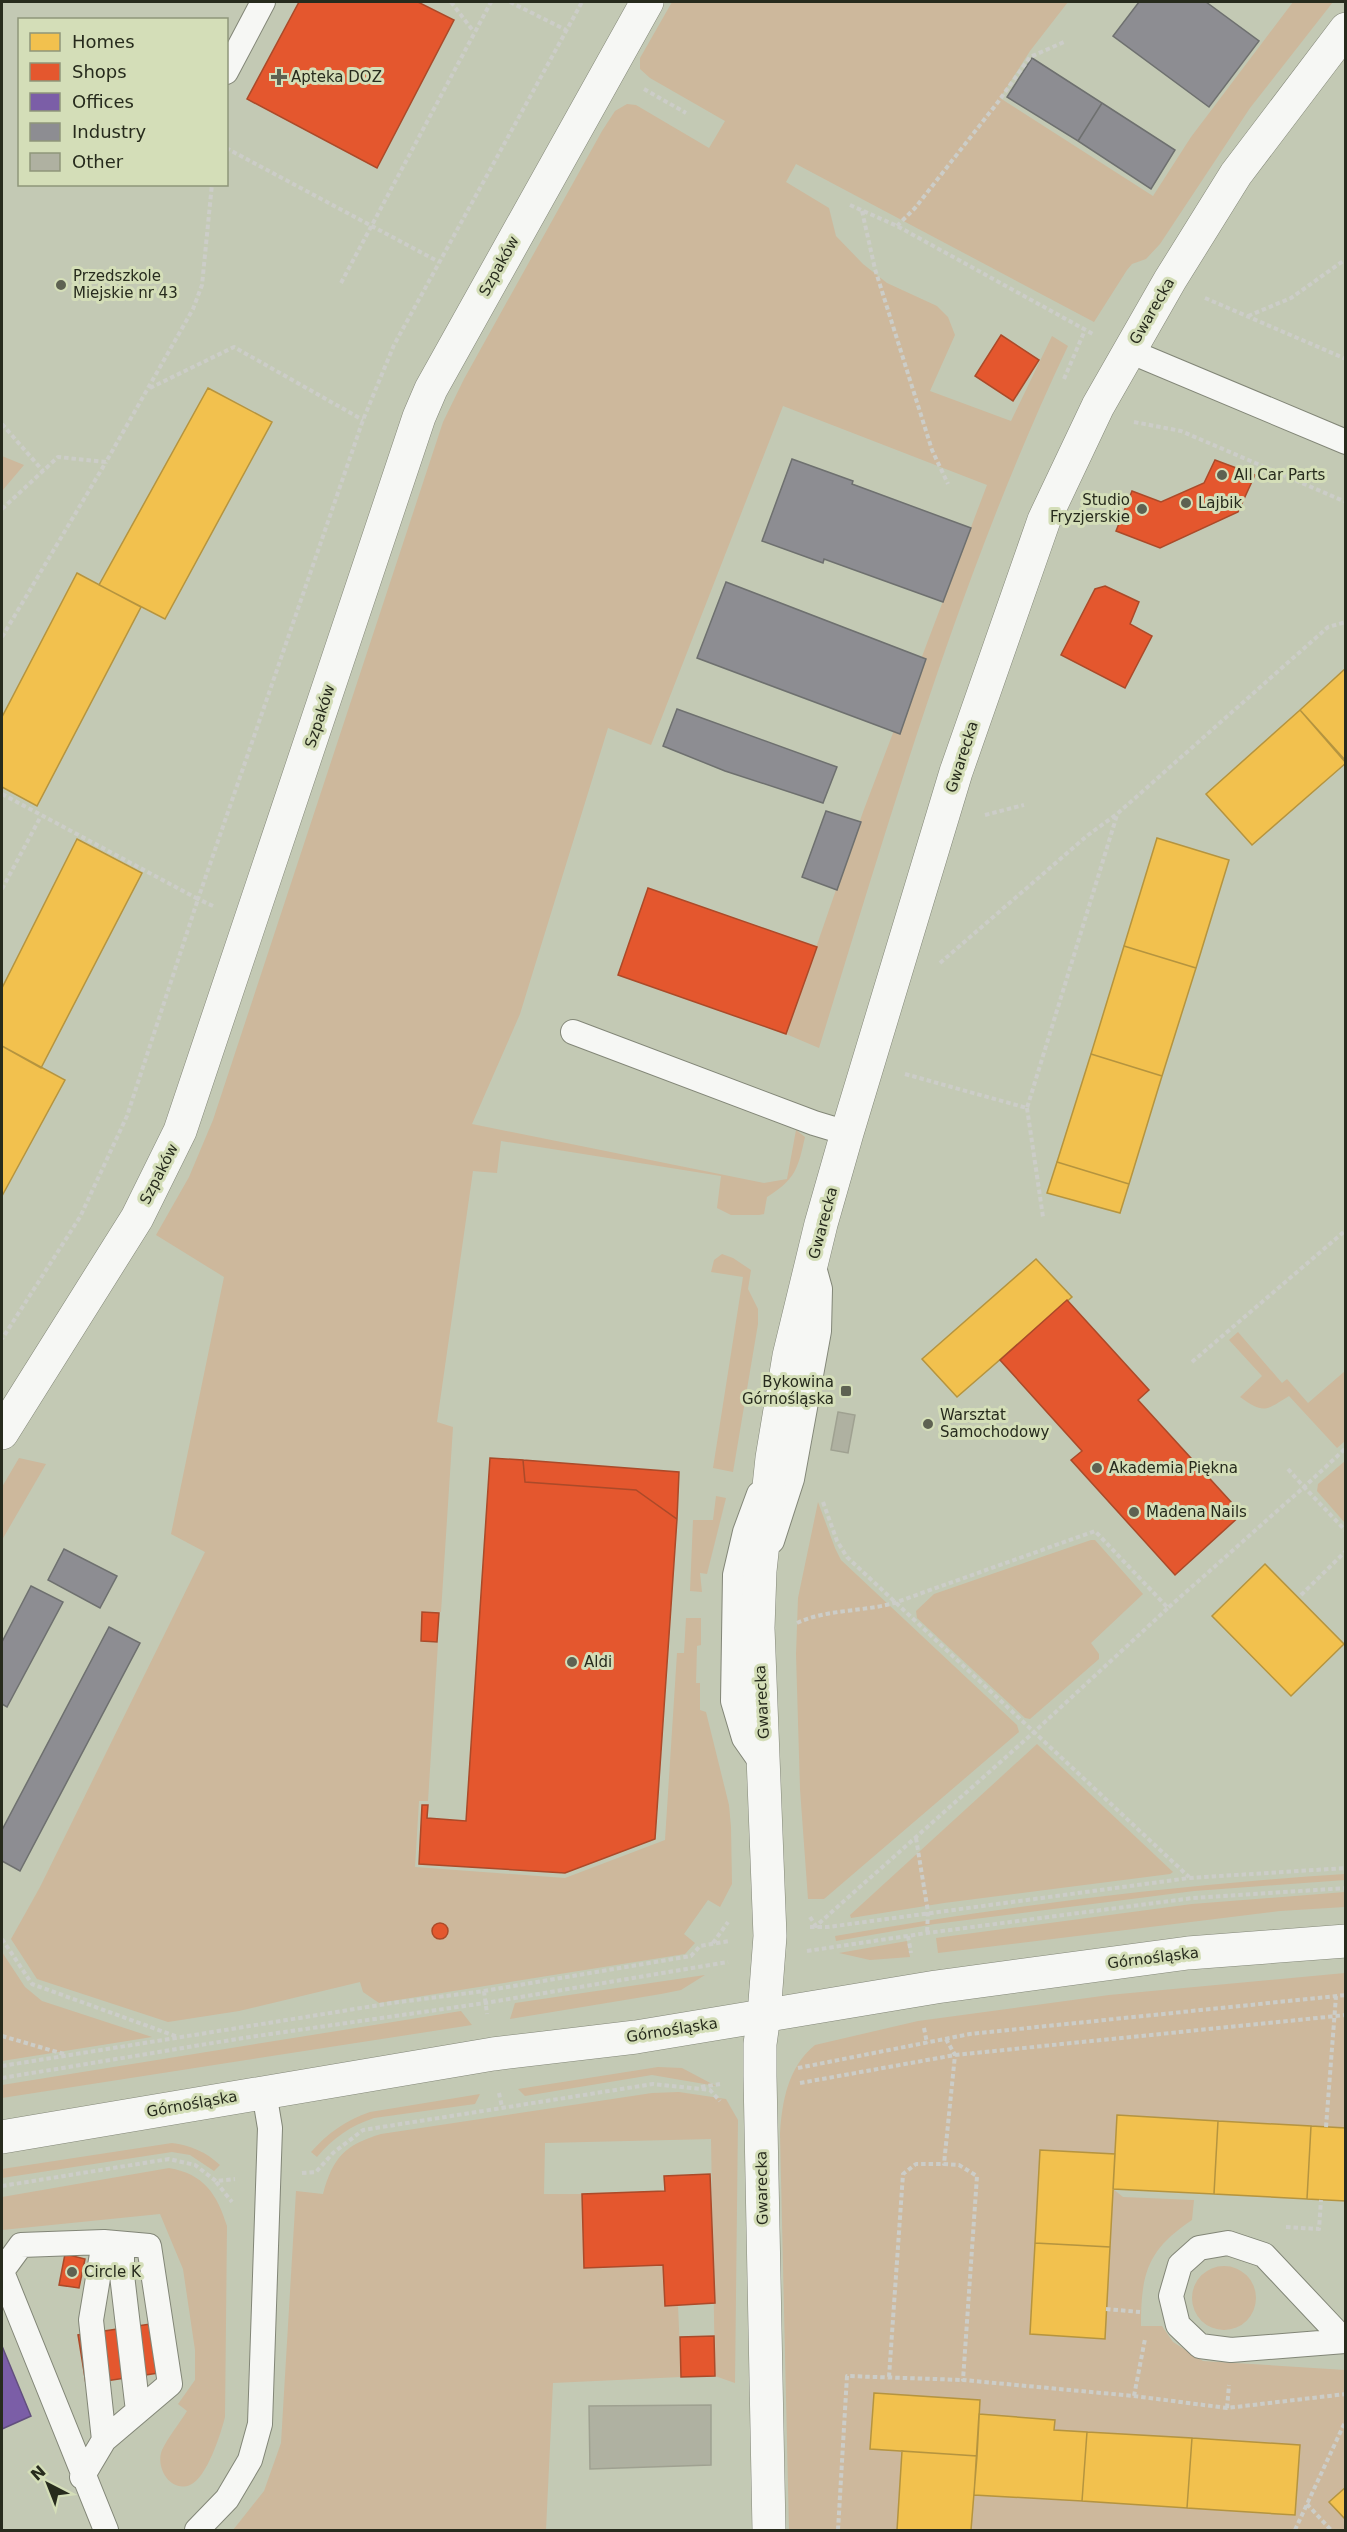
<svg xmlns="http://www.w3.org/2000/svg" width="1347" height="2532" font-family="'DejaVu Sans',sans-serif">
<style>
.green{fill:#cdb89c}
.homes{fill:#f2c14e;stroke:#b5943f;stroke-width:1.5}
.shops{fill:#e4572e;stroke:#ab4a29;stroke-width:1.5}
.offices{fill:#7b5ea7;stroke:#624f7e;stroke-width:1.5}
.industry{fill:#8d8d92;stroke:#6e706f;stroke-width:1.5}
.building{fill:#afb1a1;stroke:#9fa191;stroke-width:1.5}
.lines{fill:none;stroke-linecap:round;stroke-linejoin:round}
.lane-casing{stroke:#828677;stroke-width:26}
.street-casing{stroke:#828677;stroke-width:34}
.secondary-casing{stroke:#828677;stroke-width:34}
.path{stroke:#cccdc8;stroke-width:4;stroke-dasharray:4.5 3;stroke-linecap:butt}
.lane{stroke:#f6f7f4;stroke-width:24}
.street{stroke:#f6f7f4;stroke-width:33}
.secondary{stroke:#f6f7f4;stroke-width:33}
.poi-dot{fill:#5e6252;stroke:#d4deb8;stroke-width:2}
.labels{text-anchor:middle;stroke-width:6;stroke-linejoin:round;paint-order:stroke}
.poi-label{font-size:15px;fill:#272b1d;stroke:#d4deb8;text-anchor:start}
.street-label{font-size:15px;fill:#272b1d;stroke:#d4deb8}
</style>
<rect width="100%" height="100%" fill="#c3c9b4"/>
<path class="green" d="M672 2H1068L1030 51 1000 98 1153 196 1191 137 1293 2H1333L1250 108 1160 244 1146 259 1132 264 1127 270 1094 322 796 164 786 182 829 208 836 236 863 264 887 283 937 306 948 317 955 335 930 391 1011 421 1052 336 1068 346C961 571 892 811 819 1048L786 1034 863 812 987 485 783 406 651 745 608 728 520 1014 472 1124 764 1183 787 1179 796 1130 805 1137C798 1168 796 1179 767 1197L764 1214 759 1215H731L717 1208 721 1176 501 1141 497 1173 473 1171 437 1422 453 1427 441 1612 422 1611 420 1642 438 1643 428 1801H419L415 1867 565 1878 665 1840 677 1653H684L686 1618H701V1645L697 1646 696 1683H700V1710L706 1712 729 1805 731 1827 732 1884 720 1907 708 1900 684 1934 695 1943 685 1954 379 2003 363 1992 360 1982 239 2011 168 2022 37 1979 11 1939 40 1887 205 1552 171 1534 224 1277 156 1235 189 1177 213 1120 443 422 464 379 602 131 615 111 627 104 636 105 709 148 725 121 650 78 640 69V58Z
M2 456 24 465 2 491Z
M722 1254 733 1258 751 1270 748 1289 758 1309V1324L733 1472 713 1468 743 1277 711 1272 714 1260Z
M1238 1332 1282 1383 1287 1379 1308 1403 1345 1371V1441L1337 1448 1289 1396C1265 1411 1264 1414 1240 1397L1262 1376 1229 1340Z
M19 1458 46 1464 2 1540V1487Z
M1345 1461V1523L1317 1491 1318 1484Z
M716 1496 726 1498 707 1574 700 1573 702 1592 690 1591 693 1520H713Z
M818 1502 835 1548 841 1560 1017 1725 1019 1732 824 1899H808L800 1789 796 1654 798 1598Z
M1091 1540H1095L1143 1594 1091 1643 1099 1654V1659L1030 1719 1025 1718 917 1618 916 1611 934 1594Z
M1037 1744 1173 1872 1170 1874 944 1903 851 1918 850 1915Z
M1345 1874V1880L1194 1891 935 1924 836 1941 835 1936C1004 1906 1174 1885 1345 1874Z
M1345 1892V1907L1280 1911 938 1953 936 1938 1192 1904Z
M907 1941 910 1957 870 1960 839 1953Z
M2 1952 25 1987 42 2001 152 2037 2 2061Z
M1345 1973V2128L1117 2115 1115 2154 1040 2150 1030 2334 1105 2338 1113 2189 1123 2197 1194 2200 1192 2220C1147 2250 1141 2274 1141 2326H1162L1173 2342 1203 2361 1345 2370V2530H789L780 2134C782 2101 788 2067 815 2045L918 2021 1109 1995Z
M705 1975 681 1990 661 1994 510 2019 515 2003Z
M461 2011 472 2025 2 2098V2085Z
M658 2067 682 2068 716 2086 652 2075 525 2096 518 2089Z
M679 2092 726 2099 738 2120 735 2383 715 2376 711 2139 545 2143 544 2194H582L585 2268 663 2265 678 2305 681 2377 553 2383 546 2530H233L264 2491 281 2443 296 2191 323 2194C333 2157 345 2145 381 2134L652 2093Z
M480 2094 475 2104 374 2118C350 2126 333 2138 317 2157L311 2152C328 2133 346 2120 370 2112Z
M172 2143C190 2145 206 2152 220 2165L214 2171 190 2155 172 2152 2 2178V2169Z
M169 2168C204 2174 217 2194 227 2226L225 2417C221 2433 207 2478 190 2485 170 2493 155 2467 162 2450 168 2437 179 2424 187 2411L178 2404 195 2380V2350L183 2269 160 2214 2 2230V2197Z
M1192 2298a32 32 0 1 1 64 0a32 32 0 1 1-64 0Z"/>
<path class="homes" d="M208 388 272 422 165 619 99 585Z
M77 573 141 607 37 806 2 787V717Z
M1346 668V761L1300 710Z
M1300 710 1346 763 1252 845 1206 794Z
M1157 838 1229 860 1196 968 1124 946Z
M77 839 142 873 41 1068 2 1046V988Z
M1124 946 1196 968 1162 1076 1091 1054Z
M2 1046 65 1080 2 1196Z
M1091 1054 1162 1076 1129 1184 1057 1162Z
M1057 1162 1129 1184 1120 1213 1047 1193Z
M1036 1259 1072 1297 957 1397 922 1359Z
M1265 1564 1344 1644 1291 1696 1212 1616Z
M1117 2115 1218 2121 1214 2194 1113 2189Z
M1218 2121 1311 2126 1307 2199 1214 2194Z
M1311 2126 1346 2128V2201L1307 2199Z
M1040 2150 1115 2154 1110 2247 1035 2243Z
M1035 2243 1110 2247 1105 2339 1030 2334Z
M874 2393 980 2400 977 2456 870 2449Z
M979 2414 1055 2420 1054 2430 1087 2432 1082 2501 974 2495Z
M1087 2432 1192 2438 1187 2508 1082 2501Z
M1192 2438 1300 2445 1295 2515 1187 2508Z
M902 2451 977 2456 971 2530H897Z
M1346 2487V2520L1329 2502Z"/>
<path class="shops" d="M299 2H418L454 20 377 168 247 99Z
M1001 335 1039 360 1013 401 975 376Z
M1215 460 1255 475 1238 512 1160 548 1116 531 1132 491 1161 502 1204 483Z
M1105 586 1139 602 1130 624 1152 636 1125 688 1061 655 1095 589Z
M648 888 817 947 786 1034 618 975Z
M1067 1300 1149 1390 1138 1400 1242 1514 1175 1575 1071 1460 1082 1451 1000 1360Z
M490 1458 523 1460 525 1482 636 1490 677 1519 655 1839 565 1873 419 1864 422 1805H428L427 1818 466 1821Z
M523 1460 679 1472 677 1519 636 1490 525 1482Z
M422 1612 439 1613 437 1642 421 1641Z
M432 1931a8 8 0 1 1 16 0a8 8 0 1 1-16 0Z
M710 2174 715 2303 665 2306 663 2265 584 2268 582 2194 665 2191 664 2176Z
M65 2254 85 2259 79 2288 59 2285Z
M170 2321 178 2370 86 2384 78 2335Z
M714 2336 715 2376 681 2377 680 2337Z"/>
<path class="offices" d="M2 2346 31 2416 2 2429Z"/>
<path class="industry" d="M1139 2H1206L1259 41 1209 107 1113 36Z
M1032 58 1102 103 1078 141 1007 97Z
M1102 103 1175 150 1151 189 1078 141Z
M792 459 853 481 852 484 971 528 943 602 824 559 823 563 762 541Z
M726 582 926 659 900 734 697 658Z
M677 709 837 767 823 803 725 771 663 746Z
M826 811 861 822 837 890 802 877Z
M64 1549 117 1576 100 1608 48 1580Z
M31 1586 63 1602 7 1707 2 1704V1642Z
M109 1627 140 1643 20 1871 2 1861V1830Z"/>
<path class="building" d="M838 1412 855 1415 848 1453 831 1450Z
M711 2405V2465L590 2469 589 2406Z"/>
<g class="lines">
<defs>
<path id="lane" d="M226 72 263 2
M1129 351 1346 442
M573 1032 814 1123 847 1133
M759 1494 745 1532 735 1575 733 1701 744 1738 765 1768
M772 1541 792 1479 819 1331 820 1289 814 1267
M1228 2243 1264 2255 1345 2341 1231 2350 1200 2346 1178 2325 1171 2296 1180 2265 1199 2248Z
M122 2244V2275L138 2411
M2 2271 21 2245 104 2242 149 2246 170 2384 104 2440 82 2477
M2 2272 106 2530
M104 2440 91 2320 104 2242
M197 2530 227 2499 250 2460 260 2424 270 2128 264 2092"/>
<path id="street" d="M2 1433 137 1218 180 1131 419 417 431 389 647 2
M764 2015 760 2044V2076L769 2530"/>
<path id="secondary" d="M764 2015 770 1936 758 1628 760 1571 772 1458 789 1356 821 1224 847 1133 956 772 1044 520 1098 406 1170 280 1236 174 1346 29
M2 2137 493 2054 636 2037 936 1987 1188 1953 1346 1941"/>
</defs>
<use href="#lane" class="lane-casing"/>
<use href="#street" class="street-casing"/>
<use href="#secondary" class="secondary-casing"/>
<path class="path" d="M451 2 474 32
M510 2 566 30
M644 89 686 113
M226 148 439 262
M850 205 897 226 1093 334
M862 211 875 269 932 450 948 484
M897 226 915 208 998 102 1030 57 1064 42
M341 283 491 2
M1205 298 1346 359
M1248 316 1291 298 1346 259
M1064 379 1085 330
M150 388 234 347 363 420
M1134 422 1181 431 1346 502
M2 424 43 471
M2 509 58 457 106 462 193 309 202 285 212 184
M2 637 106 462
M2 794 198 899 127 1116 80 1217 2 1339
M985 815 1024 805
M2 889 41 816
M213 906 198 899 363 420 394 345 582 2
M940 963 1088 835 1117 814 1328 627 1346 622
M905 1074 1027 1108 1117 815
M1027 1108 1043 1217
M1192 1362 1346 1230
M1288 1469 1304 1487 1346 1448
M823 1502 837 1541 847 1557 1189 1877
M1301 1595 1346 1551
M797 1623C827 1609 862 1612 894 1603L1095 1531 1168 1608 1304 1487 1346 1531
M916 1838 928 1912 927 1933
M810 1917 816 1926 1033 1733 1168 1608
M810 1927H828L1189 1878 1346 1868
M908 1936 911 1953
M2 1939 32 1984 178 2037
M713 1943 728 1922
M807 1951 927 1933 1193 1898 1346 1888
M484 1991 487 2014
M924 2028 927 2043
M2 2036 64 2054
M946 2039 955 2055 944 2164 959 2165 977 2176 963 2380 1134 2396 1227 2408 1346 2394
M2 2066 392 2003 484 1991 691 1956 700 1946 729 1941
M798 2068 970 2034 1346 1995
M2 2078 243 2038 485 2003 728 1962
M800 2083 955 2055 1346 2015
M701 2087 720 2084
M499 2093 502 2107
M1326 2127 1336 1996
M302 2173 316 2172 333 2153 363 2130 653 2084 710 2090 720 2101
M216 2182 232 2202
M2 2186 169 2159 195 2165 216 2181 235 2179
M1286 2227 1319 2229 1321 2200
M1106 2309 1140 2312
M889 2377 903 2174 916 2164H944
M1134 2396 1145 2339
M1227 2408 1229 2385
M1307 2504 1331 2530
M838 2530 847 2376 963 2380
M1295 2530 1346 2420"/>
<use href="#lane" class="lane"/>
<use href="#street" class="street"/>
<use href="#secondary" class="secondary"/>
</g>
<g class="poi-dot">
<path d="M276 68h6v6h6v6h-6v6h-6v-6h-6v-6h6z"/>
<circle cx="61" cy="285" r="6"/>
<circle cx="1222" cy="475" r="6"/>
<circle cx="1186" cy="503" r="6"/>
<circle cx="1142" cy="509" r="6"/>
<rect x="840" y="1385" width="12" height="12" rx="3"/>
<circle cx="928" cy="1424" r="6"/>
<circle cx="1097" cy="1468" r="6"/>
<circle cx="1134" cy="1512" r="6"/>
<circle cx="572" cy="1662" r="6"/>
<circle cx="72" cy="2272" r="6"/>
</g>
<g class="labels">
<g class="poi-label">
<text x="291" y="82">Apteka DOZ</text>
<text x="73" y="281">Przedszkole<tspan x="73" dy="17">Miejskie nr 43</tspan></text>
<text x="1234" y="480">All Car Parts</text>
<text x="1130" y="505" text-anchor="end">Studio<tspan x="1130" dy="17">Fryzjerskie</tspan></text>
<text x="1198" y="508">Lajbik</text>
<text x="834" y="1387" text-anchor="end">Bykowina<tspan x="834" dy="17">Górnośląska</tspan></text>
<text x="940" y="1420">Warsztat<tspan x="940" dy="17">Samochodowy</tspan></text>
<text x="1109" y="1473">Akademia Piękna</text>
<text x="1146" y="1517">Madena Nails</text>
<text x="584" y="1667">Aldi</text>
<text x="84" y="2277">Circle K</text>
</g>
<g class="street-label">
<text transform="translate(499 266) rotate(-61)" y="5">Szpaków</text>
<text transform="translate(1152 311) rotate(-60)" y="5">Gwarecka</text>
<text transform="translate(320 716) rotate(-72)" y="5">Szpaków</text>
<text transform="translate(962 757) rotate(-72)" y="5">Gwarecka</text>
<text transform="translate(159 1174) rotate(-63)" y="5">Szpaków</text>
<text transform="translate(823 1223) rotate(-75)" y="5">Gwarecka</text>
<text transform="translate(762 1702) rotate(-93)" y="5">Gwarecka</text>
<text transform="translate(1153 1958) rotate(-7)" y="5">Górnośląska</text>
<text transform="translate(672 2030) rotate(-9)" y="5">Górnośląska</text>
<text transform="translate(192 2104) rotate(-10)" y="5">Górnośląska</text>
<text transform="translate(762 2188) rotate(-91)" y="5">Gwarecka</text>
</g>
</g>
<rect width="1347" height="2532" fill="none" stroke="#272b1d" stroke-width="6"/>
<rect x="18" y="18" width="210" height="168" fill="#d4deb8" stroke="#8f967a" stroke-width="1.5"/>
<rect x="30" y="33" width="30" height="18" fill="#f2c14e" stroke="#8f967a" stroke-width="1.5"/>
<text x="72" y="48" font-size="18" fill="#272b1d">Homes</text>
<rect x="30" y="63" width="30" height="18" fill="#e4572e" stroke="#8f967a" stroke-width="1.5"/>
<text x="72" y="78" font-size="18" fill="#272b1d">Shops</text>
<rect x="30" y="93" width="30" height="18" fill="#7b5ea7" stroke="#8f967a" stroke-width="1.5"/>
<text x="72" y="108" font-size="18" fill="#272b1d">Offices</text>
<rect x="30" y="123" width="30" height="18" fill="#8d8d92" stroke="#8f967a" stroke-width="1.5"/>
<text x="72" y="138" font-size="18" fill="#272b1d">Industry</text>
<rect x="30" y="153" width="30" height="18" fill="#afb1a1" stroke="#8f967a" stroke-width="1.5"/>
<text x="72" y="168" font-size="18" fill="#272b1d">Other</text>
<g transform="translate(48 2484) rotate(318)" stroke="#d4deb8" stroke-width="4.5" paint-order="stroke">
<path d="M0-4.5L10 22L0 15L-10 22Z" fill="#272b1d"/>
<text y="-9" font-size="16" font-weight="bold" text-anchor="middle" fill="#272b1d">N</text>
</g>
</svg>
